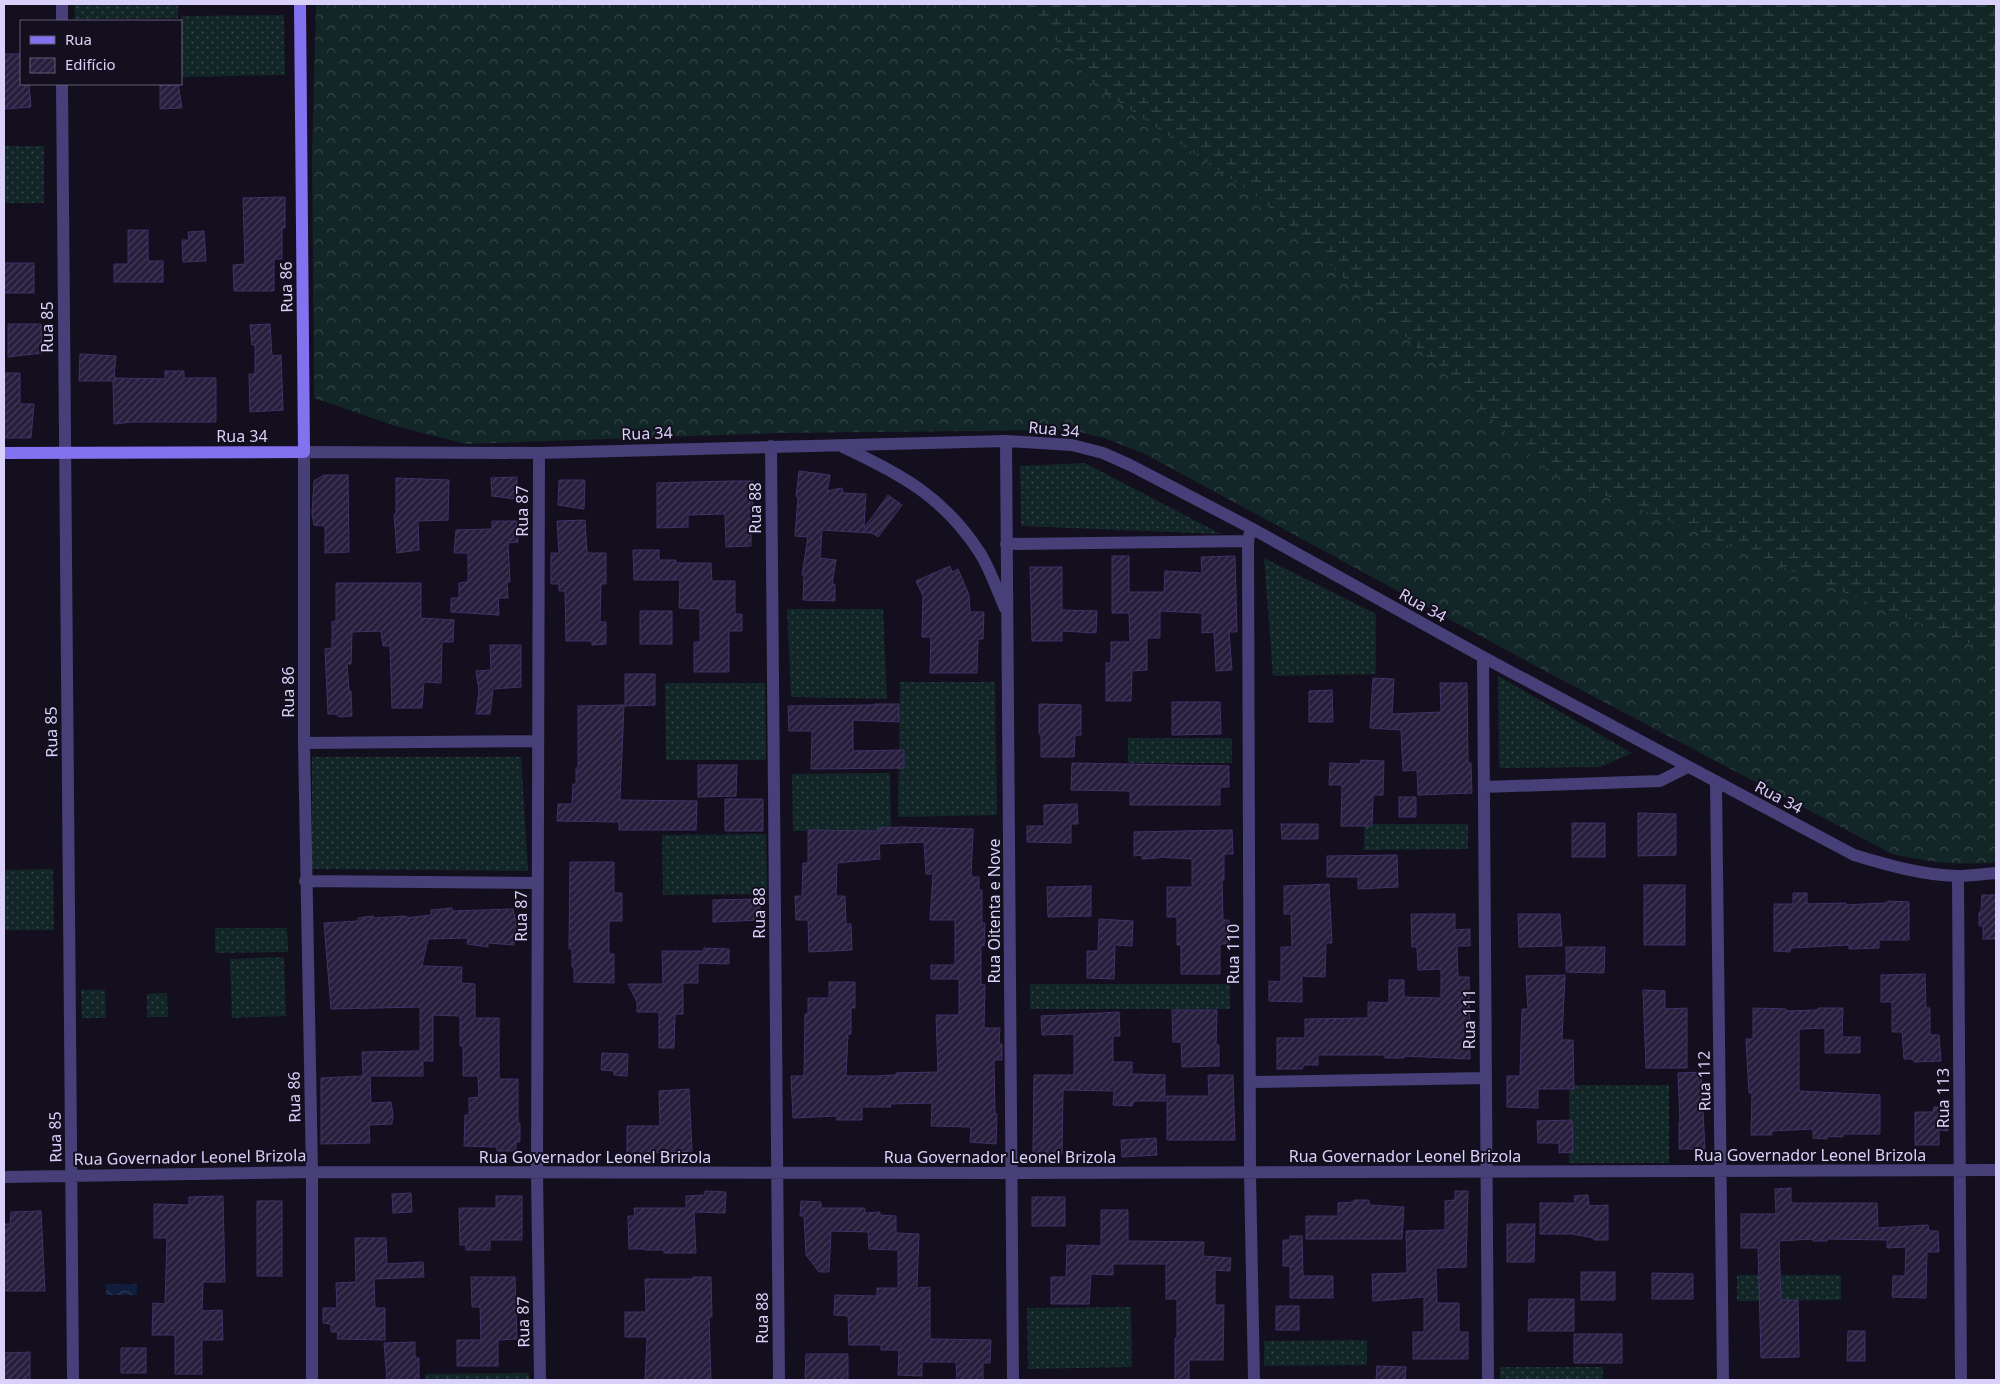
<svg xmlns="http://www.w3.org/2000/svg" width="2000" height="1384" font-family="'Noto Sans',sans-serif">
<style>
.grass{fill:url(#grass-dots)}
.forest{fill:url(#forest-crowns)}
.wetland{fill:url(#wetland-marsh)}
.water{fill:url(#water-waves)}
.building{fill:url(#building-hatch);stroke:#413166}
.lines{fill:none;stroke-linecap:round;stroke-linejoin:round}
.street{stroke:#473f78;stroke-width:12}
.secondary{stroke:#8272ef;stroke-width:12}
.labels{text-anchor:middle;stroke-width:4;stroke-linejoin:round;paint-order:stroke}
.street-label{font-size:16px;fill:#dad1fa;stroke:#130f1e}
</style>
<defs>
<pattern id="grass-dots" width="8" height="8" patternUnits="userSpaceOnUse" patternTransform="scale(1.25)"><rect width="8" height="8" fill="#122627"/><path d="M2 2h.1M6 6h.1" fill="none" stroke="#344447" stroke-width="1.8" stroke-linecap="round"/></pattern>
<pattern id="forest-crowns" width="20" height="18" patternUnits="userSpaceOnUse" patternTransform="scale(1.25)"><rect width="20" height="18" fill="#122627"/><path d="M2 6a3 3 0 1 1 6 0M12 15a3 3 0 1 1 6 0" fill="none" stroke="#344447"/></pattern>
<pattern id="wetland-marsh" width="20" height="14" patternUnits="userSpaceOnUse" patternTransform="scale(1.25)"><rect width="20" height="14" fill="#122627"/><path d="M1 5h8M5 5V1M11 12h8M15 12V8" fill="none" stroke="#344447"/></pattern>
<pattern id="water-waves" width="16" height="10" patternUnits="userSpaceOnUse" patternTransform="scale(1.25)"><rect width="16" height="10" fill="#101c3c"/><path d="M0 5q4-4 8 0t8 0" fill="none" stroke="#323c59"/></pattern>
<pattern id="building-hatch" width="6" height="6" patternUnits="userSpaceOnUse" patternTransform="scale(1.25)"><rect width="6" height="6" fill="#271d3d"/><path d="M-1 1l2-2M0 6l6-6M5 7l2-2" fill="none" stroke="#463d5a"/></pattern>
</defs>
<rect width="100%" height="100%" fill="#130f1e"/>
<path class="grass" d="M74 4H178V18L75 19Z
M284 15 285 75 182 77 181 16Z
M4 146H44V203H4Z
M1085 463 1221 534 1021 526 1020 466Z
M1264 558 1376 614V674L1273 676Z
M787 609H883L887 699 791 697Z
M1498 676 1632 753 1600 767 1499 768Z
M900 682H995L997 815 898 817Z
M665 683H765L766 760H666Z
M1128 738H1232V763H1128Z
M312 757H521L528 871 312 869Z
M890 773 891 830 793 831 792 774Z
M1364 824H1468V849L1364 850Z
M766 834 767 894 663 895 662 835Z
M53 869 54 930H4V870Z
M215 928H287L288 952 215 953Z
M284 957 286 1016 232 1018 230 959Z
M1030 984H1230V1009H1030Z
M81 990H105L106 1018H82Z
M167 993 168 1017H147V994Z
M1569 1085H1669V1163H1569Z
M1737 1275H1841V1300L1737 1301Z
M1131 1307 1132 1367 1028 1369 1027 1308Z
M1367 1340V1365L1264 1366V1341Z
M1500 1367H1603V1380H1500Z
M529 1373V1380H425V1374Z"/>
<path class="forest" d="M316 4H1027L1091 82 1262 200 1549 472 1996 654V862C1960 866 1927 862 1892 854L1545 671 1145 454 1104 438 1070 430 779 433 466 444 395 426 314 398 312 156Z"/>
<path class="wetland" d="M1027 4H1996V654L1548 472 1262 200 1090 82Z"/>
<path class="water" d="M106 1284H137V1295H106Z"/>
<path class="building" d="M4 54H21V84H29L31 107 4 109Z
M160 84H178L182 108 160 109Z
M285 197V228H282V259H274V291H234L233 265 245 264 243 198Z
M128 230H148V261H163V282H114V264H128Z
M204 231 206 261 183 262 182 240H189L188 232Z
M4 263H34V293H4Z
M8 324H41L42 353 8 357Z
M270 324 272 356 281 355 283 410 250 412 249 374H255V345H252L250 325Z
M80 354 116 356 114 378 165 379V371H184V378H216V422H132L114 424 113 381H79Z
M4 373H20V404H34L31 438H4Z
M799 471 830 475 827 491 842 488 843 493 866 494 864 528 888 495 902 505 878 537 872 533 822 530 820 558 836 560 832 584H835V601L803 600 804 575H802L808 537 795 536 798 497 796 496Z
M324 475H348L349 552 325 553V526L314 525 312 513 314 481Z
M517 477V497H515V499L492 496 491 478Z
M396 478 449 480 448 520 418 521 419 550 397 553 394 514H396Z
M559 480H585L584 509 558 505Z
M731 481H753V505H751V546L726 547 725 514 688 515V527L657 528V483Z
M585 520 587 553H606V584H601L600 622H606V644L592 645V641H566L565 591H559V584H551V553H559L557 521Z
M492 521H517L518 542 508 543 510 582H507L508 598H498L499 615 451 612V598H459V583L468 582V553H454L456 530 492 529Z
M633 550H659V560H676V563H711L712 581H735V614H742V631H729V672H694V642H700V609L679 608 680 580H634Z
M1112 556H1129V592H1164L1165 571 1202 573 1201 557 1235 556 1237 632H1229L1232 670 1216 671 1214 632 1202 633V613L1160 611V638H1147V670L1132 671 1131 701H1106V663H1111V642H1130L1129 613H1112Z
M950 566 952 572 958 569 969 595 970 612H984L983 639H978L977 673H930L931 637H922L923 596 916 581Z
M1030 567H1062V610L1097 611 1096 633 1062 631V641H1032Z
M336 583H421V618L454 620 453 642H442L441 683 424 682 422 708H392L390 646H383L381 631 352 632 351 664H347L349 691H351L352 716 339 717 336 714H328L325 649 332 648V622L336 621Z
M640 611H672V644H640Z
M490 645H521V687L493 689 490 714H476L479 691 476 671 491 670Z
M625 674H655V705L625 706Z
M1373 678 1394 679 1392 714 1441 712 1440 683H1467L1468 763H1471L1472 793 1418 795 1417 770 1403 771 1401 730 1370 728Z
M1332 690 1333 722H1309V691Z
M1172 702H1220L1221 734 1172 735Z
M875 704H899V722L853 720V751L904 750V768L811 769 812 731H789L788 706 875 705Z
M1039 704 1081 705V735H1075L1074 757H1041V734H1039Z
M624 705 620 800 697 801 696 830H619V822L557 821 558 804H572L573 784H576V768H578V706Z
M1361 760 1384 761 1383 795H1373L1372 826H1341L1342 785H1329L1330 763 1360 764Z
M1072 763 1229 766V787H1220V805H1130V791L1071 790Z
M698 765H737L736 796 698 797Z
M1399 797H1416V817H1399Z
M725 799H763V831H725Z
M1077 804 1078 824H1071V843L1027 842V826H1044V805Z
M1638 813 1676 814V855L1638 856Z
M1572 823H1605V857H1572Z
M1281 824H1318V839H1282Z
M902 827 973 829 971 877H979V890H982V923H985L984 946 981 945V984L985 985 984 1028H1000L999 1044H1002V1060H994L995 1114H997L996 1144 970 1142 971 1127 931 1126 932 1103 890 1104 891 1107H862V1120H837V1116L793 1118 791 1076H804L805 1014H808V998H829V982H855V1008H851V1034H848L846 1076H876L896 1075V1073L938 1072 936 1015H959V979H931V965H955V920H930L933 874H926L924 842 879 844 880 859 837 863 836 896H845L846 924H851L852 950 809 952 808 920H796L795 896H802L803 863H808V830L878 831V828Z
M1232 830 1233 854H1224V880H1222L1223 920H1229L1230 944H1220V974H1181V945H1177V917H1167V887H1192V859L1159 857V858L1142 859V855L1134 856V832Z
M1397 855 1398 887 1358 889V877H1327V856Z
M570 862H614V893H622V921H609V954H614V983L574 982V967H572V949H569Z
M1329 884 1332 943H1326L1325 977 1302 976V1002L1269 1001V981L1281 982V947H1292L1291 914H1284V886Z
M1644 885H1685V945H1644Z
M1091 886V916L1048 917 1047 887Z
M1793 893H1807V904L1846 903V905L1863 904 1887 903 1888 901 1909 902V940H1879V948L1849 949V945L1791 948 1790 952 1774 951V904H1793Z
M1982 895H1996V939H1983V926H1979V912H1981Z
M760 899V920L713 922V900Z
M452 908V911L513 909 517 927 514 945 488 943V947L467 944 468 938 428 939 422 966 462 967 461 983 475 984V1018H499V1079H518V1123H520V1142H516V1151H497V1147L464 1146 465 1115H469V1098L479 1097 478 1076H463V1046H460V1016L433 1015V1061H423V1076H370L371 1103 391 1102 393 1114 392 1124 369 1125 370 1143 321 1144V1078L363 1076 362 1052 420 1051V1007L331 1009 324 923 358 921V918L373 916V918L406 916V918L431 915V910Z
M1411 914H1455V930L1470 929V946H1457L1458 977H1469L1470 1059 1404 1056V1058H1385V1055H1318V1065H1304L1302 1069H1277V1038H1305V1019L1368 1018V1002L1389 1003V980H1404V997L1441 998V969L1418 970 1417 947H1412Z
M1518 914H1560L1562 946 1519 947Z
M1099 919 1133 921 1132 946 1115 945 1114 979 1087 978V951H1098Z
M1566 947H1605L1604 973 1566 972Z
M704 948 729 949V964L698 963V983H683V1014H675L674 1048H659V1012H637V1002L628 984H663L662 951H704Z
M1925 974 1926 1008H1930V1035H1939L1941 1061 1914 1062 1913 1059H1904L1902 1032H1892V1002H1881V975Z
M1565 975 1562 1040H1573L1574 1089H1538V1108L1507 1107V1076H1520L1522 1009H1528L1526 976Z
M1643 990 1665 991V1009L1687 1008V1068H1646Z
M1753 1008 1786 1009V1011L1818 1010V1008H1843L1842 1037H1860V1053H1825V1028L1799 1029V1091L1880 1095V1134H1843V1137L1827 1136V1139L1813 1138V1129L1772 1131V1135H1751L1752 1093H1749L1746 1039H1753Z
M1172 1010H1217L1216 1045H1219V1066L1182 1067 1181 1042H1173Z
M1119 1012 1120 1036H1113V1062H1132V1074L1165 1075V1101H1134L1132 1106 1113 1105 1114 1091 1063 1090 1062 1154 1033 1153 1034 1075H1074V1034L1042 1035 1041 1016Z
M602 1053 628 1054 627 1076 614 1075V1071L601 1070Z
M1701 1072 1705 1149H1679V1122H1680L1678 1073Z
M1208 1075H1233L1235 1140H1167V1096H1209Z
M689 1089 692 1151 653 1153V1161H627V1126H660L659 1091Z
M1934 1107H1948V1131L1939 1130V1145H1915V1112H1933Z
M1572 1120 1573 1152 1559 1153V1143H1538L1537 1121Z
M1156 1138 1157 1155 1122 1157 1121 1140Z
M1791 1188V1203H1877L1878 1228 1928 1225 1929 1231H1938L1939 1252H1927L1926 1298 1892 1297 1893 1276H1905L1906 1247 1887 1248V1240L1827 1239V1241H1813V1239L1779 1241 1781 1300H1798L1799 1357 1761 1358 1758 1248H1741V1214H1776L1775 1189Z
M705 1191 726 1192 725 1213 694 1212 696 1253H664V1250H645V1249H629L628 1216H635L634 1208H686V1196L705 1195Z
M1455 1191H1468L1466 1267 1436 1268 1437 1303H1459V1332H1468V1359H1413V1332H1424V1297L1373 1301 1372 1274 1407 1273 1406 1231 1445 1230V1201L1455 1200Z
M411 1193 412 1212 393 1213 392 1194Z
M1588 1195 1589 1206 1608 1205V1240H1594V1238L1572 1234H1540V1203H1575L1574 1196Z
M223 1196 225 1282H203L202 1311 222 1310 223 1340H202V1374H175V1335H152L153 1303 165 1304 167 1238H154V1204L189 1205V1197Z
M496 1196H522V1240H490V1250H466V1245H460L459 1208H496Z
M1032 1197H1065V1226H1032Z
M1354 1200H1369V1205L1404 1207 1402 1239H1306V1216H1338V1203L1354 1202Z
M257 1201H282V1276H257Z
M801 1201 821 1202V1208H865V1213L880 1212V1215L896 1216V1233L919 1234 917 1288 930 1287V1339L991 1340 990 1363H983V1380H957L956 1362H922V1376L898 1375 899 1350H881V1345H849L848 1316 834 1315 835 1295 877 1296V1288H898V1250L869 1249 868 1232 831 1231 829 1272H819L806 1255 804 1216H800Z
M1101 1210H1128V1241L1204 1242 1203 1256 1231 1258 1230 1271 1215 1270V1305H1224L1223 1360H1189V1380H1175V1338H1177V1299H1166V1264H1113V1275L1091 1274 1089 1304H1051V1277H1066L1067 1245 1101 1246Z
M41 1211 45 1291H4V1224H10L11 1212Z
M1507 1224H1535L1534 1262H1507Z
M1290 1236H1302L1303 1276H1333V1298H1290V1266H1283V1240H1290Z
M355 1238H386L387 1264 423 1262 424 1277 374 1279 375 1308H385V1340L337 1339 338 1332H331V1324L323 1323V1308H337L336 1283 356 1282Z
M1581 1272H1615V1300H1581Z
M1652 1273 1693 1274V1299H1652Z
M471 1277H515L517 1339 498 1340V1366H457V1340H481L480 1307H472Z
M693 1277H711L712 1317H709L711 1380H645L647 1337H625V1312H646L645 1279H693Z
M1529 1299H1574V1331H1528Z
M1276 1306H1299V1330H1276Z
M1848 1331H1865V1361H1847Z
M1574 1334H1622V1363H1574Z
M415 1342V1358H419V1380H387L384 1343Z
M121 1348H146V1373H121Z
M30 1352V1380H4V1353Z
M806 1354H848V1380H805Z
M1377 1366 1406 1367 1405 1380H1376Z"/>
<g class="lines">
<path class="street" d="M62 4V21
M62 84 73 1380
M1006 441 1013 1380
M771 446 779 1380
M843 447C901 474 944 497 980 553 990 569 997 590 1005 608
M539 453 537 1173 540 1380
M1251 528 1248 541 1250 1173 1254 1380
M1006 544 1248 541
M1483 657 1488 1380
M304 743 537 741
M1716 782 1723 1380
M1484 787 1660 781 1688 767
M1958 876 1961 1380
M305 881 537 883
M1250 1082 1486 1078
M4 1177 312 1172 1012 1173 1996 1170
M312 1380V1172L304 743V452L539 453 1006 441 1072 445 1103 453 1130 465 1251 528 1483 657 1854 855C1887 865 1922 875 1957 876 1970 876 1983 874 1996 873"/>
<path class="secondary" d="M4 453 304 452 300 4"/>
</g>
<g class="labels">
<g class="street-label">
<text transform="translate(286 287) rotate(-91)" y="6">Rua 86</text>
<text transform="translate(47 327) rotate(-90)" y="6">Rua 85</text>
<text transform="translate(1054 429) rotate(5)" y="6">Rua 34</text>
<text transform="translate(647 433) rotate(-2)" y="6">Rua 34</text>
<text x="242" y="442">Rua 34</text>
<text transform="translate(755 508) rotate(-90)" y="6">Rua 88</text>
<text transform="translate(522 511) rotate(-90)" y="6">Rua 87</text>
<text transform="translate(1423 605) rotate(29)" y="6">Rua 34</text>
<text transform="translate(288 692) rotate(-90)" y="6">Rua 86</text>
<text transform="translate(51 732) rotate(-91)" y="6">Rua 85</text>
<text transform="translate(1779 797) rotate(28)" y="6">Rua 34</text>
<text transform="translate(994 911) rotate(-90)" y="6">Rua Oitenta e Nove</text>
<text transform="translate(759 913) rotate(-90)" y="6">Rua 88</text>
<text transform="translate(521 916) rotate(-90)" y="6">Rua 87</text>
<text transform="translate(1233 954) rotate(-90)" y="6">Rua 110</text>
<text transform="translate(1469 1019) rotate(-90)" y="6">Rua 111</text>
<text transform="translate(1704 1081) rotate(-91)" y="6">Rua 112</text>
<text transform="translate(294 1097) rotate(-91)" y="6">Rua 86</text>
<text transform="translate(1943 1098) rotate(-90)" y="6">Rua 113</text>
<text transform="translate(55 1137) rotate(-91)" y="6">Rua 85</text>
<text x="1810" y="1161">Rua Governador Leonel Brizola</text>
<text x="1405" y="1162">Rua Governador Leonel Brizola</text>
<text transform="translate(190 1157) rotate(-1)" y="6">Rua Governador Leonel Brizola</text>
<text x="595" y="1163">Rua Governador Leonel Brizola</text>
<text x="1000" y="1163">Rua Governador Leonel Brizola</text>
<text transform="translate(762 1318) rotate(-90)" y="6">Rua 88</text>
<text transform="translate(523 1322) rotate(-91)" y="6">Rua 87</text>
</g>
</g>
<rect width="2000" height="1384" fill="none" stroke="#dad1fa" stroke-width="10"/>
<rect x="20" y="20" width="162" height="65" fill="#130f1e" stroke="#635d76"/>
<rect x="30" y="36" width="25" height="8" fill="#8272ef" stroke="#635d76"/>
<text x="65" y="45" font-size="15" fill="#dad1fa">Rua</text>
<rect x="30" y="58" width="25" height="15" fill="url(#building-hatch)" stroke="#635d76"/>
<text x="65" y="70" font-size="15" fill="#dad1fa">Edifício</text>
</svg>
